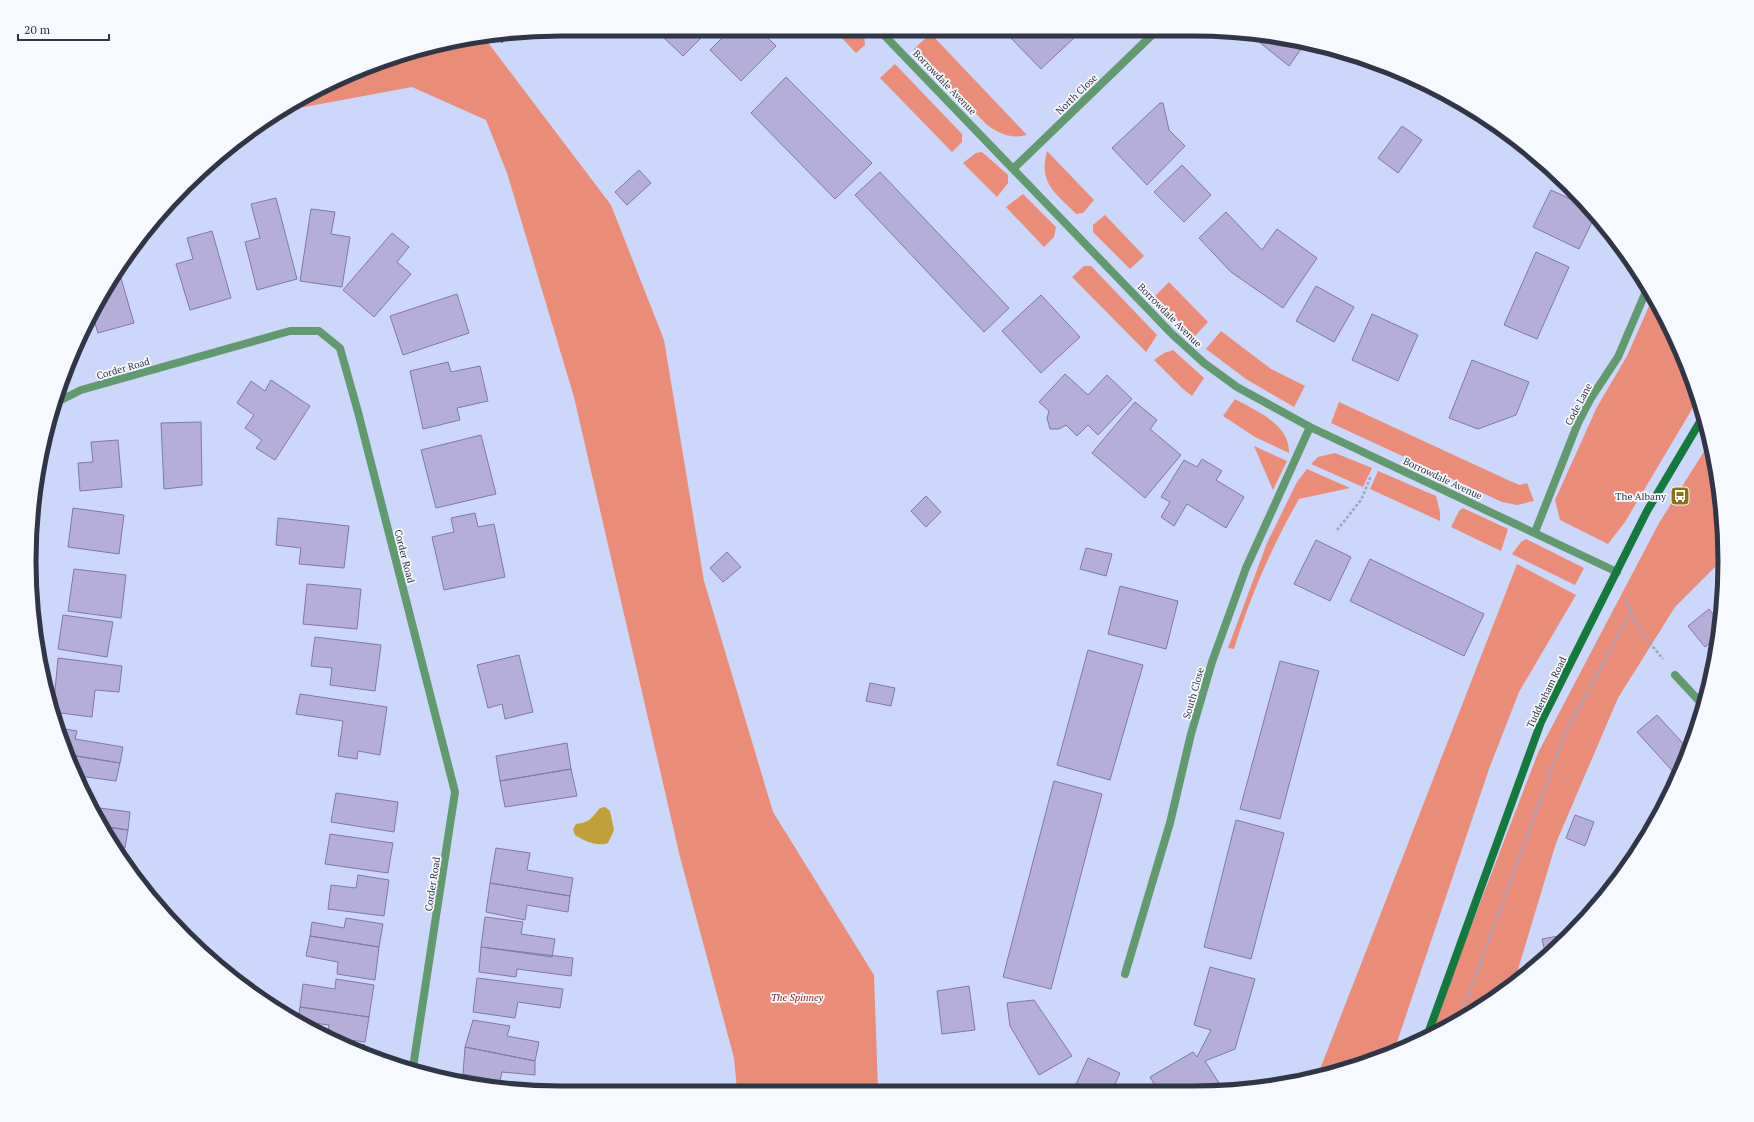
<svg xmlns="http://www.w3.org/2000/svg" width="1754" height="1122" font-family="'PT Serif',serif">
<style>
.green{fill:#e98c7a}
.water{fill:#c0a03a}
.building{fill:#b4aed9;stroke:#8079a2}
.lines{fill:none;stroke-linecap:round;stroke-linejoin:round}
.path{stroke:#9da5c3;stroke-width:2.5;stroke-dasharray:3 2;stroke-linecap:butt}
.street{stroke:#639971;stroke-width:8}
.secondary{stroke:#16783e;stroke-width:8}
.labels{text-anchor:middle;stroke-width:3.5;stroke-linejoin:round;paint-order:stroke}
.street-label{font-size:10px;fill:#313646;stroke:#f8f9fe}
.poi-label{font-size:10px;fill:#313646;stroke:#f8f9fe;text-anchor:end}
.park-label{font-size:10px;font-style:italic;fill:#8d1905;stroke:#f8f9fe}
.rim{fill:none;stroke:#313646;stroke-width:5}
</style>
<rect width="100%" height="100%" fill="#cdd7fa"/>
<path class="green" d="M838 34H864L865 45 856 53Z
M930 34H931L1027 135C1011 139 999 134 986 124L914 49Z
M483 36 611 205 664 340 704 581 773 812 874 975 878 1090H737L734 1058 680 857 574 397 507 173 486 120 412 87 299 108 297 103 390 57Z
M895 64 962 134V142L952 152 880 78Z
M1047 151 1094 200 1083 213 1076 214C1056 193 1038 184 1047 151Z
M982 152 1008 175V183L997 197 963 163 976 153Z
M1023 194 1056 227 1054 237 1044 247 1006 207Z
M1105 215 1144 256 1130 269 1093 232V225Z
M1084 266H1091L1157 335 1146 352 1072 277Z
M1169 282 1208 322 1194 337 1155 296Z
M1653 297 1670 325 1698 399 1625 522 1608 544 1560 520 1555 500 1597 407 1627 356Z
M1221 331 1271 369 1305 386 1294 407 1246 379 1206 349Z
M1173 350 1204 378 1192 396 1183 389 1154 360 1164 353Z
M1235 399C1256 411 1290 424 1289 453L1255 437 1223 416Z
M1339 402 1510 481 1520 485 1527 483 1534 501 1517 505 1502 502 1331 423Z
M1710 442 1724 526 1723 559 1675 607 1618 698 1556 843 1513 986 1428 1038 1538 753 1659 523Z
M1254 446 1287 461 1273 490Z
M1335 453 1372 468 1363 487 1311 464 1318 457Z
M1307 469 1350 488 1299 499C1272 546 1250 597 1234 649L1228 648 1267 543 1297 482Z
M1378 471 1436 496 1440 512V521L1370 489Z
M1463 508 1508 529 1501 551 1451 527 1459 511Z
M1526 539 1584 568 1575 585 1512 554 1521 542Z
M1517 564 1576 595 1519 692 1489 769 1394 1051 1331 1075 1317 1077Z"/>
<path class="water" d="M605 807 610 811 614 830 608 843C598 847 584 841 575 835L573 829 576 824C591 822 591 818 600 808Z"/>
<path class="building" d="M492 34H511L502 43Z
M660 34H705L683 56Z
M726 34H764L776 46 741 81 710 50Z
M1007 34H1074L1076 36 1041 69Z
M1263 34 1306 42 1289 66 1258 41Z
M786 77 872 163 835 199 751 113Z
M1160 103H1163L1169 130 1185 146 1147 185 1112 148Z
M1402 126 1422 140 1398 173 1378 158Z
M1182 165 1211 195 1184 222 1154 192Z
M639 170 651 183 627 205 615 192Z
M880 172 1009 308 984 332 855 195Z
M1551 190 1587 207 1595 216 1579 249 1533 227Z
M276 198 297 279 257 290 245 242 260 238 251 204Z
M311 209 335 212 331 234 350 237 342 287 300 281Z
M1226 212 1262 250 1277 229 1317 258 1283 308 1231 272 1199 238Z
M212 231 231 298 190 310 176 264 193 259 187 238Z
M392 233 409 247 397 262 411 274 374 317 343 290Z
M1536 252 1569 267 1537 339 1504 325Z
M118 268 134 323 98 333 92 314 100 295Z
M1316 286 1354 307 1334 342 1296 321Z
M457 294 469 333 403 355 390 316Z
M1041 295 1080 337 1041 373 1002 331Z
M1372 314 1418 335 1398 381 1352 360Z
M1472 360 1529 382 1516 415 1478 429 1449 418Z
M448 362 451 372 480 366 488 401 457 408 460 420 423 429 410 371Z
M1065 374 1088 395 1107 375 1132 399 1098 435 1088 425 1077 436 1066 425 1059 429H1050L1047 418 1049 411 1039 402Z
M271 380 310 406 275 460 256 448 262 440 245 428 254 415 237 403 251 381 265 391Z
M1135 402 1157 420 1150 429 1181 455 1145 498 1092 453Z
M201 422 202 485 164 489 161 423Z
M481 435 496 494 436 508 421 450Z
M118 440 122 487 80 491 78 463 93 462 91 442Z
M1202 459 1222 471 1216 480 1244 497 1226 528 1187 504 1174 526 1161 517 1170 502 1161 497 1184 460 1197 467Z
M926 496 941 512 926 527 911 511Z
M73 508 124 515 119 554 68 547Z
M475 513 478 527 494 524 505 577 444 590 432 537 454 532 451 518Z
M278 518 349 526 344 568 299 564 301 548 276 545Z
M1316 540 1351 557 1330 601 1294 584Z
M1086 548 1112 554 1106 576 1080 569Z
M727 552 741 567 723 582 710 568Z
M1370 559 1484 614 1464 656 1350 601Z
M74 569 126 575 121 618 68 611Z
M307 584 361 589 357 629 303 624Z
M1120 586 1178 601 1166 649 1108 634Z
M1709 609 1720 623 1721 621 1720 630 1719 636 1705 647 1688 626Z
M63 615 113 622 107 657 58 649Z
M315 637 381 645 375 691 330 685 332 668 311 666Z
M1088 650 1143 665 1110 780 1057 765Z
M519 655 533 712 505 719 502 704 488 708 477 665Z
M58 658 122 666 119 692 95 690 92 717 53 712Z
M1280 661 1319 671 1280 819 1240 809Z
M870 683 895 688 891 706 866 701Z
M300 694 387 707 380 755 358 751 357 759 338 756 343 721 296 714Z
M1657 715 1689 750 1677 776 1637 732Z
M59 728 77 731 75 739 123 747 120 763 70 755Z
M567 743 571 769 500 781 496 756Z
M70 755 120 763 116 781 79 776Z
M571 769 577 796 505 807 500 781Z
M1054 781 1102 794 1051 989 1003 977Z
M336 793 398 802 394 832 331 822Z
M92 807 130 812 128 830 100 826Z
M1575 815 1594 822 1585 846 1566 838Z
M1236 820 1284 833 1251 959 1204 947Z
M100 826 128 830 125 848 114 847Z
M330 834 393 843 388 873 325 864Z
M496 848 530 853 527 870 573 878 570 896 490 883Z
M358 875 389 880 384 916 328 909 331 885 356 888Z
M490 883 570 896 568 912 527 905 525 920 486 912Z
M485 917 523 922 521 934 555 939 552 957 481 947Z
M346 918 383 924 379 947 310 936 312 922 344 928Z
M1569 934 1546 956 1542 939Z
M310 936 379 947 375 980 337 974 338 962 306 956Z
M481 947 573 958 571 976 517 969 516 977 479 972Z
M1210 967 1255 979 1235 1049 1205 1061 1219 1083 1205 1092H1159L1150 1077 1193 1052 1197 1057 1211 1030 1194 1025Z
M477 978 563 989 560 1008 518 1002 515 1018 473 1012Z
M336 979 374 985 369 1017 300 1007 303 984 335 989Z
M969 986 975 1030 942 1034 937 991Z
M1034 1000 1072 1056 1039 1075 1010 1026 1007 1003Z
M300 1007 369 1017 365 1042 327 1037 329 1025 298 1021Z
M473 1020 510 1026 507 1036 539 1042 535 1061 465 1047Z
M330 1039 365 1045 364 1054 357 1052Z
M465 1047 535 1061V1075L502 1072 500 1081 463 1074Z
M1088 1058 1120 1073 1112 1091H1073Z"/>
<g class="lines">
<path class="path" d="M1337 530 1361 500 1371 476
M1626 599C1633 622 1648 641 1663 659
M1460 1018 1564 736 1630 613"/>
<path class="street" d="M883 34 1172 334 1204 363 1237 387 1310 427 1617 572
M1014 168 1153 34
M55 403 81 390 290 331H319L340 348 358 412 455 792 413 1067
M1535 532 1578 423 1591 398 1618 357 1647 289
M1675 675 1703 705
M1125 974 1170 823 1191 734 1212 662 1246 568 1310 427"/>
<path class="secondary" d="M1426 1039 1541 722 1647 511 1704 415"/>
</g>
<defs>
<symbol id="bus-square" viewBox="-11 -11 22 22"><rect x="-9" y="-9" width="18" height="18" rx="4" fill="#8a7011" stroke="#f8f9fe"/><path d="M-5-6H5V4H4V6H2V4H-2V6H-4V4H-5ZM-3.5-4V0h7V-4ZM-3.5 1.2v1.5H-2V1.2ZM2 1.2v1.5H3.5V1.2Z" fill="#fff"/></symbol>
</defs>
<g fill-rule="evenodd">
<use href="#bus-square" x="1669" y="485" width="22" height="22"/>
</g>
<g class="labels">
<g class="street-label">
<text transform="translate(945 82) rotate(46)" y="4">Borrowdale Avenue</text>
<text transform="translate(1076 94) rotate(-44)" y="4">North Close</text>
<text transform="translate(1170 315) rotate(45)" y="4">Borrowdale Avenue</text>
<text transform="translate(123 368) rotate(-16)" y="4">Corder Road</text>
<text transform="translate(1578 404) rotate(-62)" y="4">Code Lane</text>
<text transform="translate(1443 478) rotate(25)" y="4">Borrowdale Avenue</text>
<text transform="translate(405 556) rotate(76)" y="4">Corder Road</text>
<text transform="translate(1546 692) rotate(-64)" y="4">Tuddenham Road</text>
<text transform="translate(1193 693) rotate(-74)" y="4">South Close</text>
<text transform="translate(432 884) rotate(-81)" y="4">Corder Road</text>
</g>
<g class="poi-label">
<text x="1666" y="500">The Albany</text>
</g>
<g class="park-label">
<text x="797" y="1001">The Spinney</text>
</g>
</g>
<path d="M0 0H1754V1122H0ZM561 36H1193A525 525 0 0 1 1718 561V561A525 525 0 0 1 1193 1086H561A525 525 0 0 1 36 561V561A525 525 0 0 1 561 36Z" fill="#f8f9fe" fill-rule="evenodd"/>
<path class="rim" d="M561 36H1193A525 525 0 0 1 1718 561V561A525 525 0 0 1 1193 1086H561A525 525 0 0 1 36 561V561A525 525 0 0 1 561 36Z"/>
<path d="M18 34v6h91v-6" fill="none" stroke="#313646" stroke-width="2"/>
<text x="24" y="34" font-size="12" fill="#313646" stroke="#f8f9fe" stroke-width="3" paint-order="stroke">20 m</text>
</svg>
